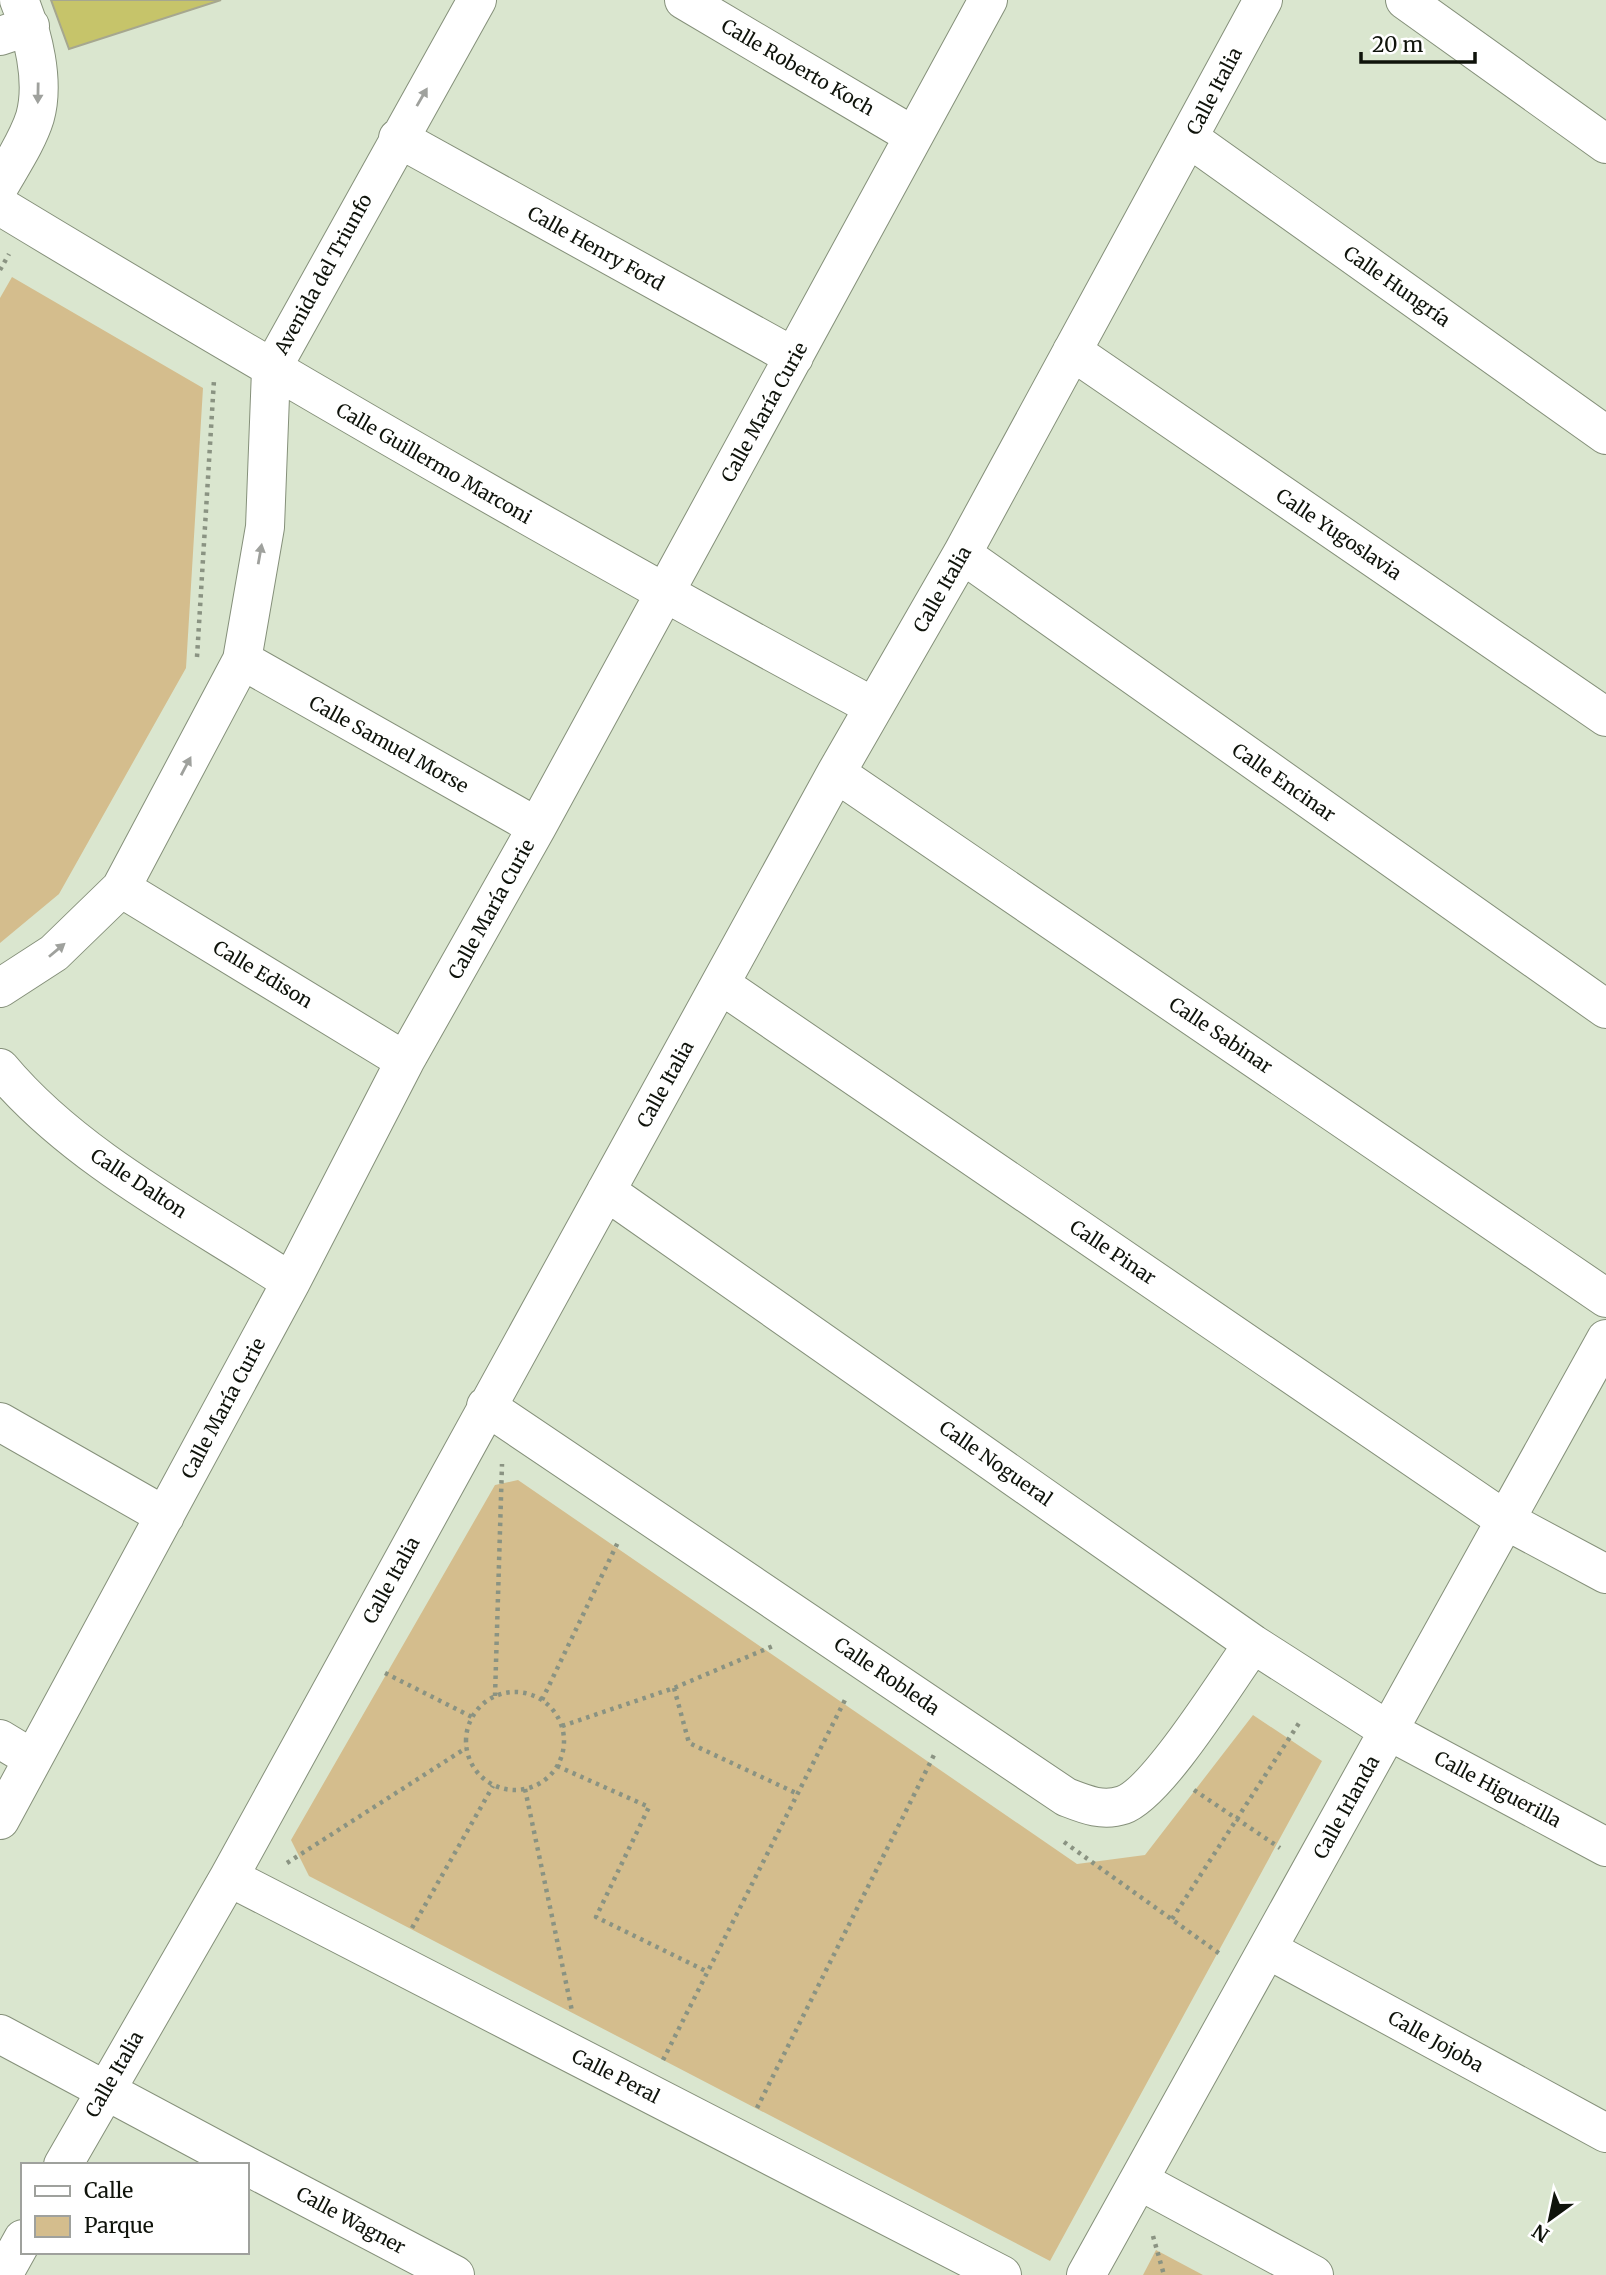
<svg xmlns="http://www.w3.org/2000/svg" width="1606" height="2275" font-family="Merriweather,serif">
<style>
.green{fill:#d4bd8d}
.building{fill:#c6c46a;stroke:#a6a78f;stroke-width:2}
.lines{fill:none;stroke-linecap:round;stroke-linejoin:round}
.minor-casing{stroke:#85907a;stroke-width:40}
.path{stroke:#8a9382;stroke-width:4.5;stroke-dasharray:3.5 5;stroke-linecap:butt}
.minor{stroke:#fff;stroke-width:38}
.oneway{fill:#9fa19d}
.labels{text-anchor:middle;stroke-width:6;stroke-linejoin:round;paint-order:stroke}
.street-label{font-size:19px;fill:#0f130b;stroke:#fff}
</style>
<rect width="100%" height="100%" fill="#dae6cf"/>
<path class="green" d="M12 277 203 388 186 668 59 894 0 943V298Z
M518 1480 1077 1864 1145 1855 1253 1715 1322 1761 1050 2261 309 1876 291 1840 495 1485Z
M1156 2250 1203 2275H1143Z"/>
<path class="building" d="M51 0H221L69 49Z"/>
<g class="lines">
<defs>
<path id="minor" d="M684 0 912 135
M1405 0 1606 144
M0 36 30 26
M398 138 794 357
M1189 138 1606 435
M0 185C12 164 28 140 35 117 45 81 33 34 19 0
M0 206C288 380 578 548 874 707
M1072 351 1606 717
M962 554 1606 1009
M242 660 537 827
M836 773 1606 1298
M121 888 405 1061
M720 984 1505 1520 1606 1574
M0 988 54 953 121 888 242 660 265 527 271 370 477 0
M0 1068C75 1158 193 1218 291 1282
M606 1191 1253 1644 1389 1731 1606 1847
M486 1406 1066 1797C1084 1804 1102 1812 1123 1805 1158 1793 1228 1678 1253 1644
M0 1422 165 1516
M0 1739 33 1759
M0 1820 291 1282 405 1061 537 827 988 0
M229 1877 1002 2275
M1267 1949 1606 2133
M0 2034 245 2165
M63 2165 229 1877 836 773 962 554 1263 0
M247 2166 455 2275
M1140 2181 1314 2275
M3 2275 23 2239
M1086 2275 1606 1339"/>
</defs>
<use href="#minor" class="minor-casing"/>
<path class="path" d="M0 270 9 254
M197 657 214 380
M385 1673 472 1717
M674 1688 689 1743 798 1794
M466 1741a49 49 0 1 1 98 0a49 49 0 1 1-98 0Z
M495 1696 502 1464
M542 1700 619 1540
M562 1726 674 1688 773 1646
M557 1766 649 1807 596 1917 708 1972
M525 1789 572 2011
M1194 1790 1280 1848
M1064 1842 1220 1954
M287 1863 466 1748
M1172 1919 1301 1720
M412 1928 493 1786
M663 2060 847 1696
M757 2108 935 1753
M1153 2236 1164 2275"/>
<use href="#minor" class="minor"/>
</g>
<defs><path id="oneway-solid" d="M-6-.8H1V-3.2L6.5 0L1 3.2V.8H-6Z" transform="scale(1.75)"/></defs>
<g class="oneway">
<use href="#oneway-solid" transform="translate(38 93) rotate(91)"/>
<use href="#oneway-solid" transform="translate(422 97) rotate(-60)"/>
<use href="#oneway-solid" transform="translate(260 554) rotate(-80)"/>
<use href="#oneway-solid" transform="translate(186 766) rotate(-62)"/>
<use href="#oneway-solid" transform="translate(57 950) rotate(-40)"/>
</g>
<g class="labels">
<g class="street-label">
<text transform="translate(798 67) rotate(30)" y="7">Calle Roberto Koch</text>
<text transform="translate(1214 91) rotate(-62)" y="7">Calle Italia</text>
<text transform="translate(596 248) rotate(29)" y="7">Calle Henry Ford</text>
<text transform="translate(323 274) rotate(-61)" y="7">Avenida del Triunfo</text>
<text transform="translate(1397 286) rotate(35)" y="7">Calle Hungría</text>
<text transform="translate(764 412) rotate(-61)" y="7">Calle María Curie</text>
<text transform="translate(434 463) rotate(30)" y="7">Calle Guillermo Marconi</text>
<text transform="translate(1339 534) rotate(34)" y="7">Calle Yugoslavia</text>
<text transform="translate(942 589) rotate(-60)" y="7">Calle Italia</text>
<text transform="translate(389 744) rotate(29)" y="7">Calle Samuel Morse</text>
<text transform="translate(1284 782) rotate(35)" y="7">Calle Encinar</text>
<text transform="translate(491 909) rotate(-61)" y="7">Calle María Curie</text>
<text transform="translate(263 974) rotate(31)" y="7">Calle Edison</text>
<text transform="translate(1221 1035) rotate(34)" y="7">Calle Sabinar</text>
<text transform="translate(665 1084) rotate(-61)" y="7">Calle Italia</text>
<text transform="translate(139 1183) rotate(33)" y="7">Calle Dalton</text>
<text transform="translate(1113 1252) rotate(34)" y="7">Calle Pinar</text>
<text transform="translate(223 1408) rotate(-62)" y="7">Calle María Curie</text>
<text transform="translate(996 1463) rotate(35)" y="7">Calle Nogueral</text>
<text transform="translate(391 1580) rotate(-61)" y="7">Calle Italia</text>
<text transform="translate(887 1676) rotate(34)" y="7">Calle Robleda</text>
<text transform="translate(1498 1789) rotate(28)" y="7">Calle Higuerilla</text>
<text transform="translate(1346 1807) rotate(-61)" y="7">Calle Irlanda</text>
<text transform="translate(1436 2041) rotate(29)" y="7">Calle Jojoba</text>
<text transform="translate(114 2074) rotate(-60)" y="7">Calle Italia</text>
<text transform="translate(616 2076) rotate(27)" y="7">Calle Peral</text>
<text transform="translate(351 2220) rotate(28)" y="7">Calle Wagner</text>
</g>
</g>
<rect x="21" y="2163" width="228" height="91" fill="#ffffff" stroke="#9fa19d" stroke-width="2"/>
<rect x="35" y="2186" width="35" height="10" fill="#ffffff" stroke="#9fa19d" stroke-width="2"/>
<text x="84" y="2198" font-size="21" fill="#0f130b">Calle</text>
<rect x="35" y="2216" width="35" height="21" fill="#d4bd8d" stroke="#9fa19d" stroke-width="2"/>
<text x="84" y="2233" font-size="21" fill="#0f130b">Parque</text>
<g transform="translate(1550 2219) rotate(213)" stroke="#ffffff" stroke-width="5" paint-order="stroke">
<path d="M0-5L12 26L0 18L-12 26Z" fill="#0f130b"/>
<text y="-10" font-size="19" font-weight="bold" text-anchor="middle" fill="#0f130b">N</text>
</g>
<path d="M1361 52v10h114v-10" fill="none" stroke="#0f130b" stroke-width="3.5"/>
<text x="1372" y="52" font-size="21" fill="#0f130b" stroke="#ffffff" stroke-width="5" paint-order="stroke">20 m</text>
</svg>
